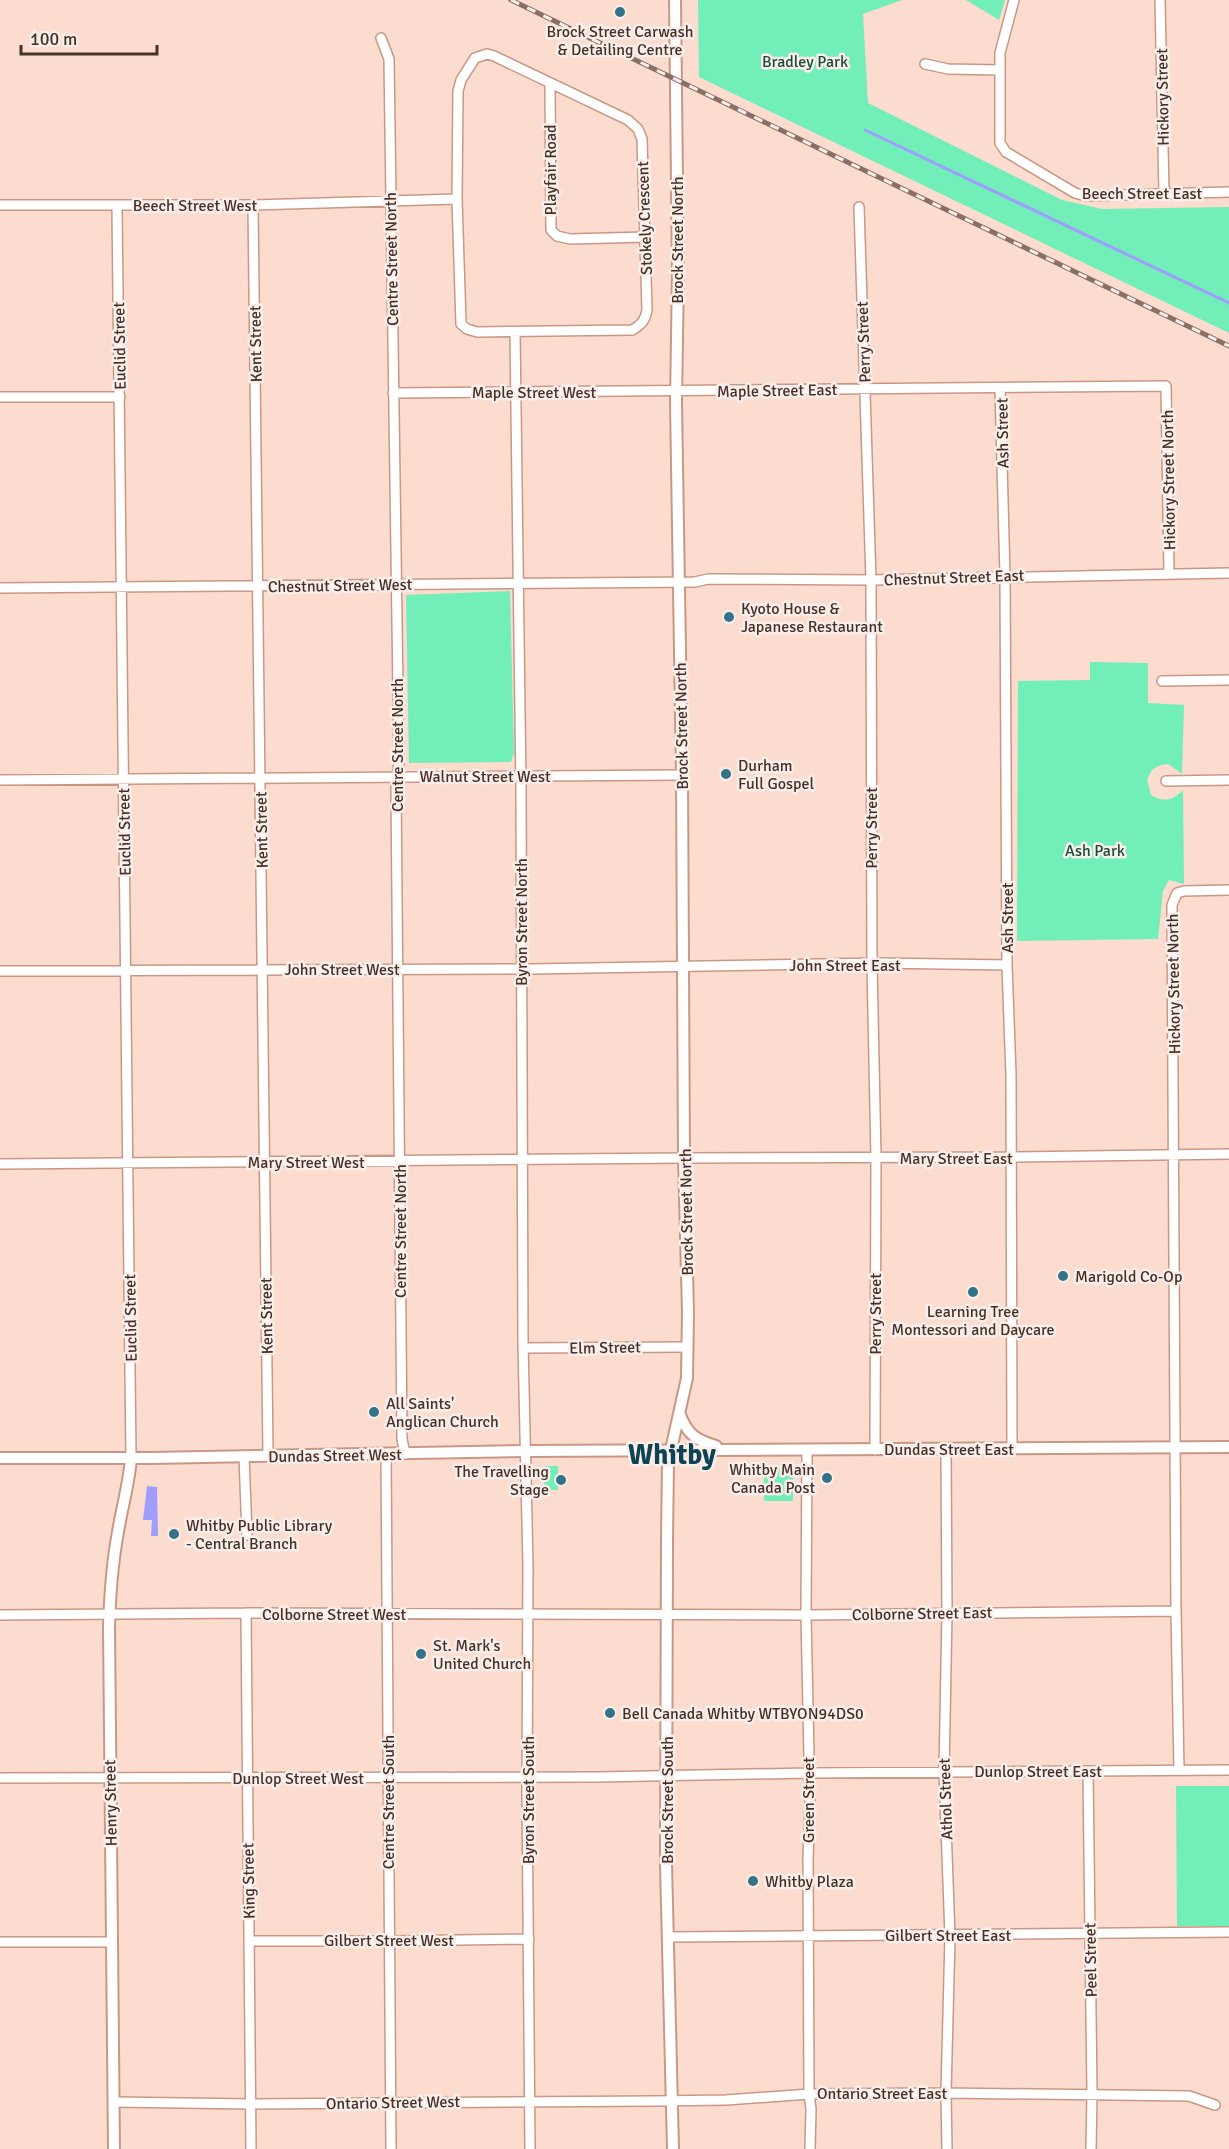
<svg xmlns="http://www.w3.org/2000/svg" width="1229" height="2149" font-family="Signika,sans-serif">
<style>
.green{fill:#72eeb9}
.water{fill:#9f9dfd}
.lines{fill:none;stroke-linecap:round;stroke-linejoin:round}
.stream{stroke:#9f9dfd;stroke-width:3}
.minor-casing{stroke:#c99884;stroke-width:12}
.major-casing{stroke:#c99884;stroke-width:14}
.minor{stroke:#fff;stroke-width:9}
.major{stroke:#fff;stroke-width:10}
.rail-casing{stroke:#887066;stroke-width:5}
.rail{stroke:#f9eeea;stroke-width:3;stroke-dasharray:9;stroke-linecap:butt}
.poi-dot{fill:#347288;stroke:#f9eeea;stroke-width:2}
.labels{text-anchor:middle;stroke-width:5;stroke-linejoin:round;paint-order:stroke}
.poi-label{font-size:16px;fill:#463129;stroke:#f9eeea;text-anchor:start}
.park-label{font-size:16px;fill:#164c37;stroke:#f9eeea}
.street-label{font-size:16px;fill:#463129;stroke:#f9eeea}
.town-label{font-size:28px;font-weight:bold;fill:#0e4354;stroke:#f9eeea}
</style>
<rect width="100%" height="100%" fill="#fbdccf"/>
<path class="green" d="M698 0H902L863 14 868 103 1062 200 1102 209 1229 207V333L699 77Z
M966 0H1005L999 20Z
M510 591 514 753 511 762 409 763 406 595Z
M1090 662 1148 663V703L1184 705 1182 774 1168 764C1156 765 1151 769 1147 780L1151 795C1164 803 1173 800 1183 790L1184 884 1169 880 1163 891 1158 939 1017 941 1018 681 1090 680Z
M544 1466H558V1490H544Z
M764 1467H793V1501H764Z
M1176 1786H1229V1926H1177Z"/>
<path class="water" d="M147 1486 157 1487 158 1536H151L152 1520H143Z"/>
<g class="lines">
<path class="stream" d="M865 130 1229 303"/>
<defs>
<path id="minor" d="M1014 0 1000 53V143L1006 152 1075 193 1086 196 1229 192
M1160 0 1164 194
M381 38 389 59 399 762 396 789 402 1439 405 1454
M487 54 494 56 628 120 638 129 642 139 647 310C645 321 641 325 632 330L477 332 467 329 461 324 457 199 458 91 461 80 475 58Z
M925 64 948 69 1000 70
M550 83 551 230 557 236 570 239 646 237
M0 205H253L457 199
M253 205 268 1455
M117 206 131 1458
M859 207 871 580 872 964 876 1158 875 1450
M515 332 521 788 523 1344 528 1565 527 1791 530 2149
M1000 388 1005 576 1007 965 1011 1075 1012 1449
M393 393 1166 386 1169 573
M0 397H120
M0 588 695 582 708 579 871 580 1229 573
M1162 681 1229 680
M0 780 682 775
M1166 781 1229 780
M0 971 532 969 879 963 1007 965
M0 1164 684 1158 1010 1157 1229 1154
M523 1348 687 1347
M946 1449 947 1613 944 1772 950 1936 946 2093 947 2149
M807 1450 806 1615 810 1803 808 1858 809 2094 811 2109 810 2149
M386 1454 391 2149
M244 1456 247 1535
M246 1613 251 2149
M0 1615 246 1613 806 1615 1176 1611
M1179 1770 1176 1611 1172 905 1177 893 1184 891 1229 890
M1088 1771 1092 2094 1091 2149
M0 1778 597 1777 809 1773 1229 1770
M668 1937 1229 1932
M249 1941H389L529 1939
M0 1942H111
M114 2102 251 2104 655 2101 726 2100 809 2094 946 2093 1189 2096 1215 2105"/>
<path id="major" d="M680 1415C688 1435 696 1440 716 1446
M0 1458H152L526 1451 1229 1447
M114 2149 109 1626C110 1594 112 1564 118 1532 122 1507 129 1484 131 1458
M673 2149 666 1864 667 1539 668 1463 687 1378 688 1312 684 1158 682 775 676 402 678 274 675 0"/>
</defs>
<use href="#minor" class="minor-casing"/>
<use href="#major" class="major-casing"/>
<use href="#minor" class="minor"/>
<use href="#major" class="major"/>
<defs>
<path id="rail" d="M511 0 1229 346"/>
</defs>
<use href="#rail" class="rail-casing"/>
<use href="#rail" class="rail"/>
</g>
<g class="poi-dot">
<circle cx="620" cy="12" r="6"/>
<circle cx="729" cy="617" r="6"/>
<circle cx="726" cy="774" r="6"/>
<circle cx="1063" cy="1276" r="6"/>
<circle cx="973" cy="1292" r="6"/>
<circle cx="374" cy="1412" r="6"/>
<circle cx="827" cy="1478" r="6"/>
<circle cx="561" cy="1480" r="6"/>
<circle cx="174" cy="1534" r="6"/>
<circle cx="421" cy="1654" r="6"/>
<circle cx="610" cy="1713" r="6"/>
<circle cx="753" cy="1881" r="6"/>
</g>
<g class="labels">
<g class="poi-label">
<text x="620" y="37" text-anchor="middle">Brock Street Carwash<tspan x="620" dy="18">&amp; Detailing Centre</tspan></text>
<text x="741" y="614">Kyoto House &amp;<tspan x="741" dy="18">Japanese Restaurant</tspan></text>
<text x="738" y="771">Durham<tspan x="738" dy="18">Full Gospel</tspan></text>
<text x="1075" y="1282">Marigold Co-Op</text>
<text x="973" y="1317" text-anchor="middle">Learning Tree<tspan x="973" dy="18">Montessori and Daycare</tspan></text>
<text x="386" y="1409">All Saints'<tspan x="386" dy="18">Anglican Church</tspan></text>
<text x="815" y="1475" text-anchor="end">Whitby Main<tspan x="815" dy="18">Canada Post</tspan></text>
<text x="549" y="1477" text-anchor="end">The Travelling<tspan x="549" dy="18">Stage</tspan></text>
<text x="186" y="1531">Whitby Public Library<tspan x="186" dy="18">- Central Branch</tspan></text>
<text x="433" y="1651">St. Mark's<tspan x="433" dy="18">United Church</tspan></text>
<text x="622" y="1719">Bell Canada Whitby WTBYON94DS0</text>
<text x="765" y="1887">Whitby Plaza</text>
</g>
<g class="park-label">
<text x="805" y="67">Bradley Park</text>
<text x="1095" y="856">Ash Park</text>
</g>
<g class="street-label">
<text transform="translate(1162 97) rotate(-91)" y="6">Hickory Street</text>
<text transform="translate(550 170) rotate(-90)" y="6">Playfair Road</text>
<text x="1142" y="199">Beech Street East</text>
<text x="195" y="211">Beech Street West</text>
<text transform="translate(644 218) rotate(-92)" y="6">Stokely Crescent</text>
<text transform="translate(677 240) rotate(-90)" y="6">Brock Street North</text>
<text transform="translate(391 259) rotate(-91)" y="6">Centre Street North</text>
<text transform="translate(863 342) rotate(-92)" y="6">Perry Street</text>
<text transform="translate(255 344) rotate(-91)" y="6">Kent Street</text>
<text transform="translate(119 346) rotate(-91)" y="6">Euclid Street</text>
<text transform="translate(777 390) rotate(-1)" y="6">Maple Street East</text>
<text x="534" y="398">Maple Street West</text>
<text transform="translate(1002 433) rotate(-91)" y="6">Ash Street</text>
<text transform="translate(1168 480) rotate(-91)" y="6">Hickory Street North</text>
<text transform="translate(954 577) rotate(-2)" y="6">Chestnut Street East</text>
<text transform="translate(340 585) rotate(-1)" y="6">Chestnut Street West</text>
<text transform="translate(681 726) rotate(-91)" y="6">Brock Street North</text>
<text transform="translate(397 745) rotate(-90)" y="6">Centre Street North</text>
<text x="485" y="782">Walnut Street West</text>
<text transform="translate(871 828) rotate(-90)" y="6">Perry Street</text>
<text transform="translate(261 830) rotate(-91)" y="6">Kent Street</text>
<text transform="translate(124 832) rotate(-91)" y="6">Euclid Street</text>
<text transform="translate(1007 918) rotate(-90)" y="6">Ash Street</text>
<text transform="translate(521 922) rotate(-90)" y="6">Byron Street North</text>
<text x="845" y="971">John Street East</text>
<text x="342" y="975">John Street West</text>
<text transform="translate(1173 984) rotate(-91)" y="6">Hickory Street North</text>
<text x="956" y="1164">Mary Street East</text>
<text x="306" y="1168">Mary Street West</text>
<text transform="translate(686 1212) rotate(-91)" y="6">Brock Street North</text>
<text transform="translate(400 1231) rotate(-90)" y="6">Centre Street North</text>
<text transform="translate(875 1314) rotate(-90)" y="6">Perry Street</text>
<text transform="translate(266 1316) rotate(-91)" y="6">Kent Street</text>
<text transform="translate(130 1318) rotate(-91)" y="6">Euclid Street</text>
<text transform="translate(605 1347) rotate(-1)" y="6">Elm Street</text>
<text x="949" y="1455">Dundas Street East</text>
<text transform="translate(335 1455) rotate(-1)" y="6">Dundas Street West</text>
<text transform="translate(922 1613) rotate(-1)" y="6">Colborne Street East</text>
<text x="334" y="1620">Colborne Street West</text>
<text x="1038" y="1777">Dunlop Street East</text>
<text x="298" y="1784">Dunlop Street West</text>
<text transform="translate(945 1799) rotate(-92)" y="6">Athol Street</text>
<text transform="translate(528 1800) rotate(-90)" y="6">Byron Street South</text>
<text transform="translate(667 1800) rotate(-90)" y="6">Brock Street South</text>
<text transform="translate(808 1800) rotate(-90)" y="6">Green Street</text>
<text transform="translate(388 1802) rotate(-90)" y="6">Centre Street South</text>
<text transform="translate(110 1803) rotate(-91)" y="6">Henry Street</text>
<text transform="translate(248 1881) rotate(-91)" y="6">King Street</text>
<text x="948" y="1941">Gilbert Street East</text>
<text x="389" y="1946">Gilbert Street West</text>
<text transform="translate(1090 1960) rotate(-91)" y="6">Peel Street</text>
<text x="882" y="2099">Ontario Street East</text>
<text transform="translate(393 2102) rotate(-1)" y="6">Ontario Street West</text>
</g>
<g class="town-label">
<text x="672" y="1464">Whitby</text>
</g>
</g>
<path d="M21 45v9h136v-9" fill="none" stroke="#463129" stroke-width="3"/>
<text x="30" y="45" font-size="18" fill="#463129" stroke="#f9eeea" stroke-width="4.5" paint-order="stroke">100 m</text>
</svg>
